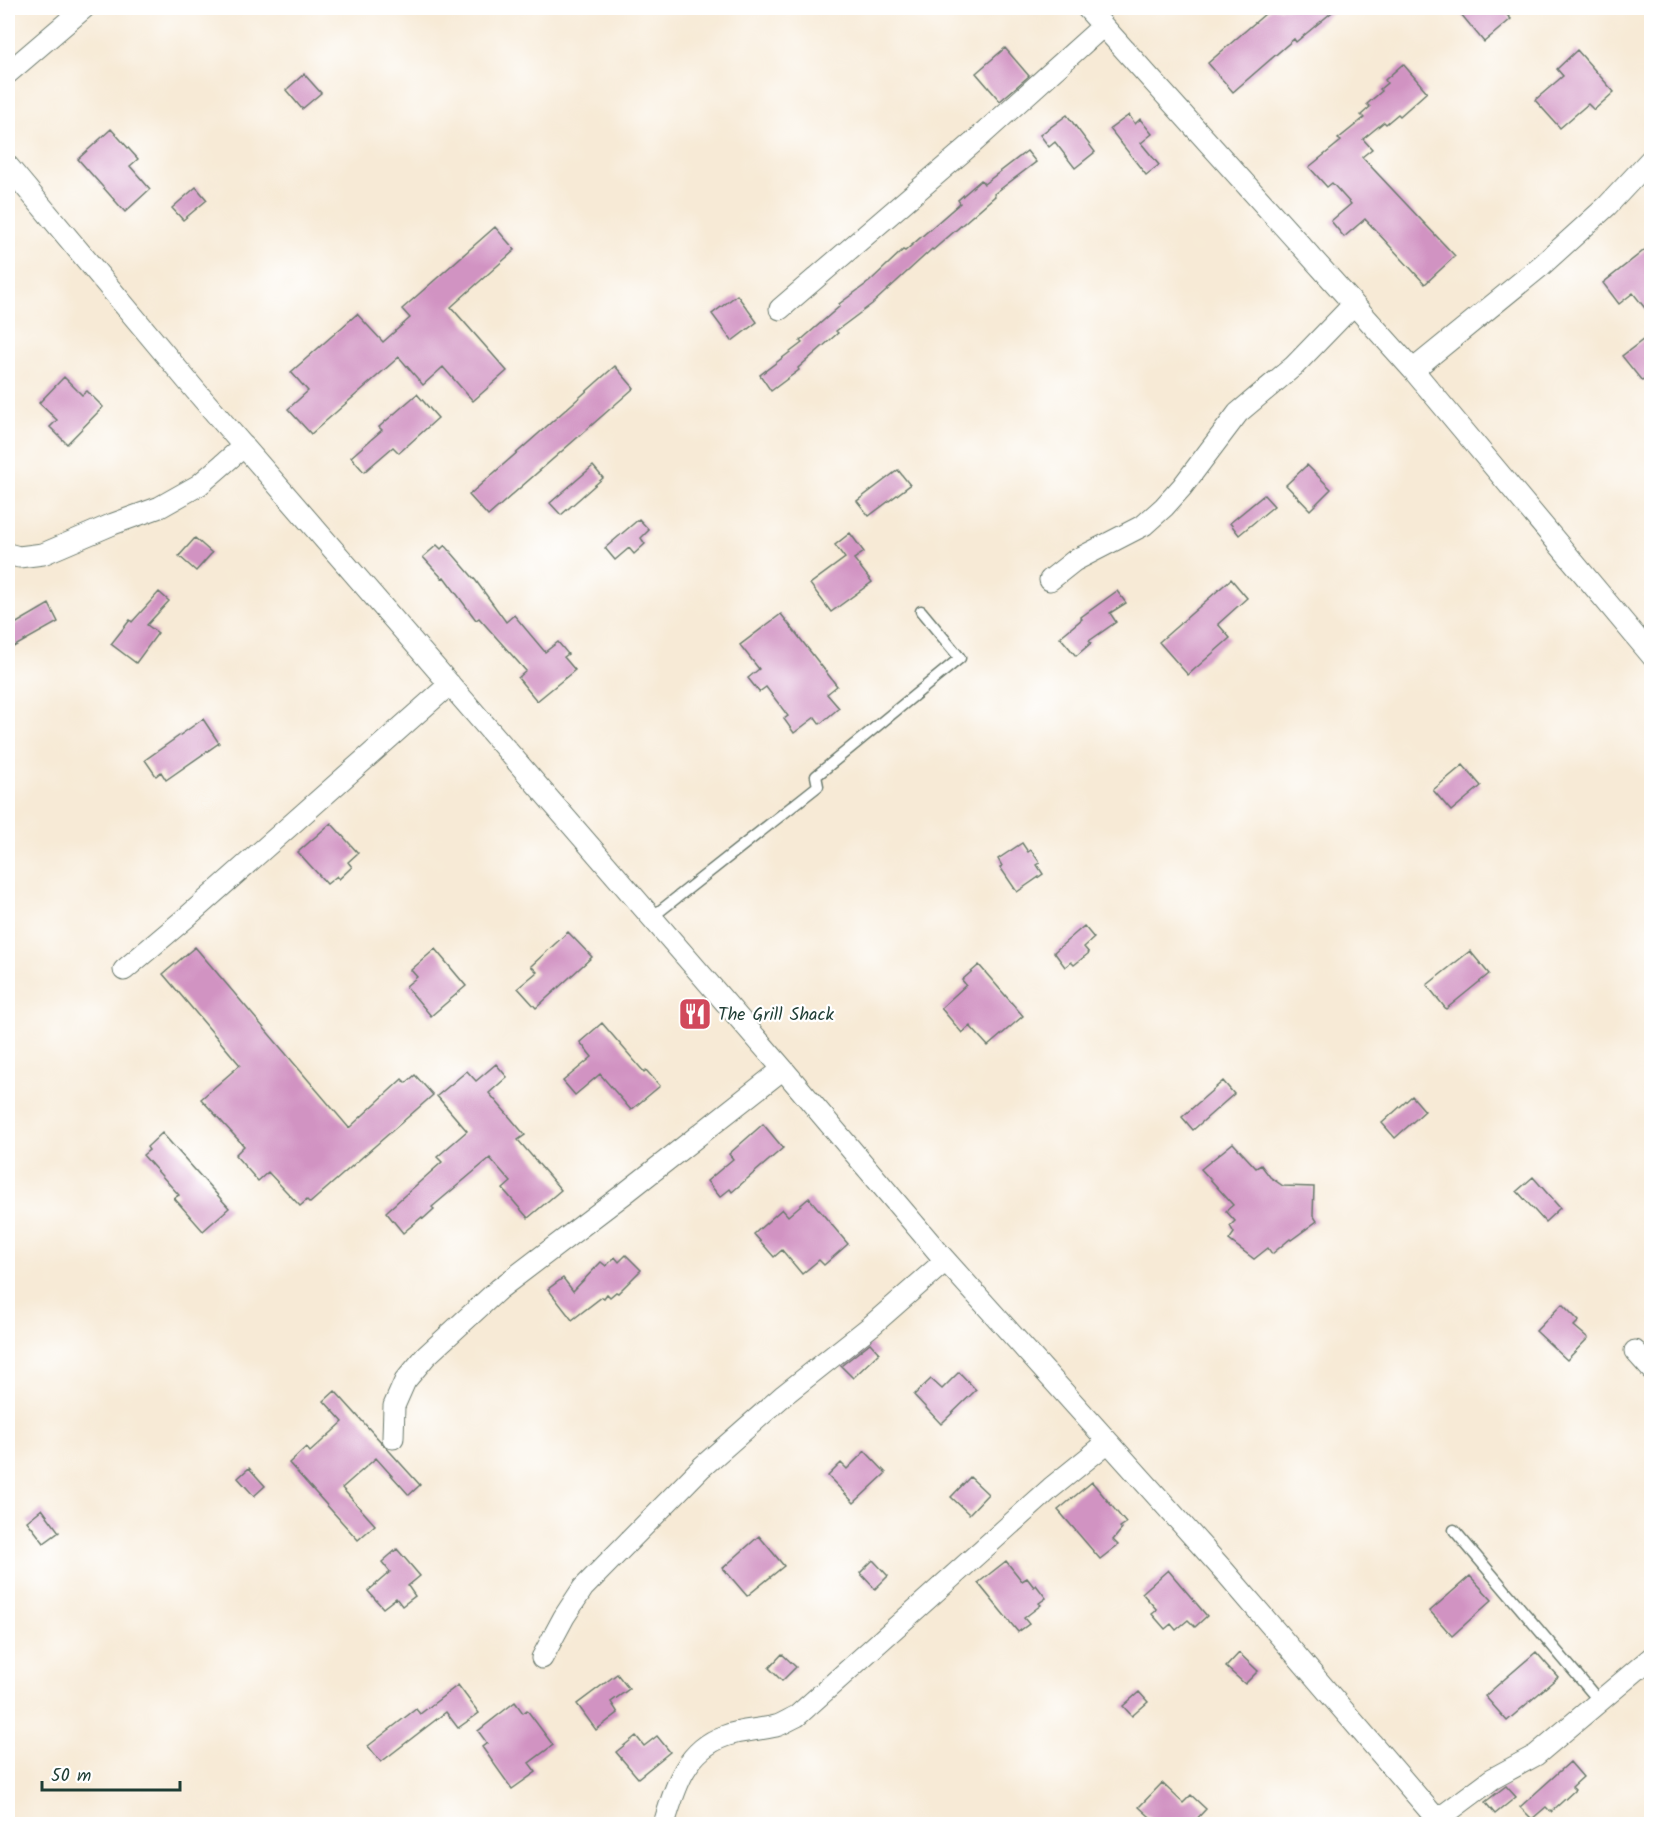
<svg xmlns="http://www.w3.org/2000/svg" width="1659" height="1832" font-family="Kalam,sans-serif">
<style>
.building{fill:#d193c2}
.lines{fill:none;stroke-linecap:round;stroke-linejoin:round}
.lane-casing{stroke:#6b7a6d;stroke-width:13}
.street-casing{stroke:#6b7a6d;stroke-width:23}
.lane{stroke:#fff;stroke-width:10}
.street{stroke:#fff;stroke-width:21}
.labels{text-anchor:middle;stroke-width:4.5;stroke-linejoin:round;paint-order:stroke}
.poi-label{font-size:18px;fill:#1f3d34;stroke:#fff;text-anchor:start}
</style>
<rect width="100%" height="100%" fill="#fff"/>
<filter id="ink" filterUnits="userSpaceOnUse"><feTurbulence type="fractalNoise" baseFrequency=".0167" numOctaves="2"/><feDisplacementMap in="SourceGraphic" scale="12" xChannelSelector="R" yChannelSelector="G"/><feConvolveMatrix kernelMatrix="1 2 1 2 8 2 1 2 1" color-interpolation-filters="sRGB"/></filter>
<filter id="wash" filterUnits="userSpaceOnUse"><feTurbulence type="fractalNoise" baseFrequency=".008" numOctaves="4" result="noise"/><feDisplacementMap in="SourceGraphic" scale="24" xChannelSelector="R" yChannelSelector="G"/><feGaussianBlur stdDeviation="1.35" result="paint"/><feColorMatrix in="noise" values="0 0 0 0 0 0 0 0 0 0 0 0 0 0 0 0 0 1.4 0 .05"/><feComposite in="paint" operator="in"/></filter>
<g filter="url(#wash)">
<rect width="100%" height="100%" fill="#f7ead6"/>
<g id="blocks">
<path class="building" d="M1272 8H1337L1296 42 1294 39 1233 92 1208 63Z
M1456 8H1500L1511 19 1484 42Z
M1005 48 1029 76 1000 101 976 73Z
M1577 50 1614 92 1594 110 1588 104 1560 128 1535 100 1563 76 1557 69Z
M1403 64 1427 92 1400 116 1398 114 1386 124 1384 122 1363 139 1372 149 1362 157 1455 256 1425 284 1365 219 1344 237 1331 221 1351 204 1332 183 1327 187 1309 167 1341 141 1338 139 1364 118 1361 115 1370 107 1367 104 1382 91 1380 89 1387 83 1385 80Z
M304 74 321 93 302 109 286 90Z
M1067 115 1095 152 1075 168 1055 142 1049 147 1040 135Z
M1129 115 1135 124 1140 119 1152 134 1141 143 1159 165 1146 175 1110 129Z
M111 129 138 159 130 166 150 189 125 212 78 159Z
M1027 151 1036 162 994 194 995 196 933 250 932 249 872 304 836 331 838 333 798 368 799 370 771 391 760 375 802 343 800 341 840 306 839 304 869 282 903 250 905 251 960 203 958 200 981 180 984 184Z
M196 187 207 200 183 220 172 208Z
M495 227 515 250 451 307 507 371 473 401 443 367 423 385 399 357 311 434 288 409 308 391 291 372 357 314 383 342 410 318 402 309Z
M1652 244V317L1633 293 1619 304 1603 283Z
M737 295 757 322 732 341 712 314Z
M1652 333V374L1642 381 1622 356Z
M615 366 634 388 488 516 469 495Z
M64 377 82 395 87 391 103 407 67 444 50 427 57 420 39 403Z
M417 394 438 418 399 453 393 447 364 472 351 457 382 430 379 427Z
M1307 465 1331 489 1310 510 1286 485Z
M593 466 603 478 561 515 550 503Z
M898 470 910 485 869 516 857 501Z
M1264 495 1274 506 1239 535 1230 523Z
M639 519 649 530 641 538 645 544 634 554 629 548 615 560 605 548Z
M850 533 864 552 854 559 872 582 831 612 810 584 845 558 835 545Z
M195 538 212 553 196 571 179 556Z
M437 545 441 549 445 545 476 581 506 622 514 615 545 652 558 642 568 654 564 657 575 670 537 701 518 678 526 671 479 618 476 620 444 577 442 578 423 557Z
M1231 579 1247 598 1218 624 1230 638 1188 675 1159 642Z
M1117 591 1126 603 1110 613 1116 622 1089 641 1091 643 1076 656 1060 637 1082 619 1081 617Z
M159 592 169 601 147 625 158 633 136 663 111 644 130 620 132 622Z
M49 604 58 622 8 650V628Z
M781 614 837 686 827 694 839 708 820 724 815 717 794 733 784 719 788 716 766 687 759 692 748 678 759 669 740 645Z
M203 719 219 743 166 780 161 772 156 776 145 760Z
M1463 765 1481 786 1451 811 1433 790Z
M331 823 358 853 348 862 352 867 339 879 337 876 327 884 298 852Z
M1022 843 1028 852 1031 850 1040 863 1037 865 1043 874 1017 892 1000 867 1002 866 998 859Z
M1084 926 1094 938 1084 947 1089 953 1074 965 1071 962 1065 967 1054 952Z
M568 932 592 957 536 1008 518 988 537 972 531 966Z
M195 947 349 1128 402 1079 406 1083 415 1075 433 1095 310 1203 307 1200 300 1206 268 1172 258 1181 235 1155 244 1146 201 1099 240 1065 163 974Z
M435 949 466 986 431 1016 406 986 417 977 411 970Z
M1470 951 1489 974 1446 1009 1427 985Z
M979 965 1023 1016 988 1046 970 1026 962 1033 941 1008 966 985 962 980Z
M602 1023 644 1072 646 1070 660 1086 631 1110 600 1074 575 1095 563 1081 592 1057 580 1042Z
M496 1064 507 1077 489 1093 525 1135 518 1140 561 1190 528 1218 503 1189 511 1182 490 1158 432 1207 434 1209 423 1219 422 1217 403 1233 386 1212 442 1162 437 1157 467 1131 437 1096 467 1071 476 1081Z
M1223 1081 1234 1094 1193 1130 1182 1117Z
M1412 1096 1425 1111 1395 1138 1382 1123Z
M763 1124 783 1148 732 1192 730 1189 720 1197 707 1181 733 1159 729 1154Z
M162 1133 229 1208 203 1231 174 1198 179 1195 143 1155 149 1150 147 1147Z
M1233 1143 1256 1168 1261 1165 1270 1177 1283 1186 1314 1187 1313 1215 1317 1221 1291 1240 1290 1239 1272 1254 1268 1248 1254 1259 1229 1240 1234 1233 1230 1226 1235 1221 1226 1211 1233 1205 1201 1169Z
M1533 1177 1560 1208 1545 1222 1517 1191Z
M809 1198 848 1244 824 1265 819 1260 802 1274 782 1250 774 1257 754 1234 782 1209 788 1216Z
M626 1255 641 1270 618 1293 616 1292 610 1297 607 1294 604 1298 602 1297 572 1320 548 1289 563 1278 573 1291 601 1262 606 1266 615 1257 619 1262Z
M1562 1304 1579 1321 1574 1326 1588 1338 1567 1360 1536 1331Z
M870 1343 879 1353 853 1378 841 1366Z
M959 1372 976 1390 941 1424 914 1395 931 1379 942 1389Z
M335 1391 420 1485 409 1495 376 1458 342 1488 375 1525 358 1540 289 1463 306 1447 310 1452 343 1422 324 1401Z
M865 1451 886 1473 854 1503 828 1476 841 1463 847 1469Z
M249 1468 265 1486 254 1496 238 1478Z
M970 1477 988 1494 969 1514 951 1497Z
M1092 1482 1126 1523 1120 1527 1122 1529 1113 1540 1118 1545 1100 1559 1058 1510Z
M42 1509 59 1532 44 1543 27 1521Z
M759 1536 784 1566 747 1596 723 1568Z
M397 1549 420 1576 408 1586 415 1596 402 1606 396 1598 383 1608 368 1591 390 1572 382 1562Z
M873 1560 888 1576 875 1589 860 1573Z
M1006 1561 1022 1581 1027 1578 1034 1587 1036 1585 1046 1598 1039 1603 1041 1605 1024 1618 1029 1624 1018 1632 978 1583Z
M1168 1570 1207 1616 1195 1627 1188 1620 1176 1630 1171 1624 1165 1629 1152 1614 1157 1610 1142 1593Z
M1470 1576 1492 1600 1452 1636 1430 1611Z
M1536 1652 1558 1677 1507 1721 1485 1696Z
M1239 1653 1258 1671 1245 1684 1226 1667Z
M782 1654 796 1667 782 1681 769 1668Z
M617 1674 629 1689 611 1702 618 1713 596 1730 577 1704Z
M458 1685 479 1713 458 1728 446 1712 381 1762 368 1746 416 1709 420 1714Z
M1139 1692 1148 1702 1132 1716 1123 1706Z
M515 1702 523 1713 527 1710 553 1745 529 1763 536 1772 512 1789 482 1747 487 1743 478 1731Z
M636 1736 644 1746 657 1736 670 1752 638 1778 616 1752Z
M1570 1762 1583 1777 1572 1787 1575 1790 1551 1812 1546 1807 1532 1819 1520 1807Z
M1162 1783 1183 1803 1191 1795 1206 1809 1192 1824H1158L1139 1807Z
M1506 1786 1516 1797 1495 1814 1485 1802Z"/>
</g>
</g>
<g filter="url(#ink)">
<use href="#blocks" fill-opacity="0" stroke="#6b7a6d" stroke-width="1.5"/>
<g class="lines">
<defs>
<path id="lane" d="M651 918 818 786 816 776 960 658 921 611
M1454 1530 1600 1702"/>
<path id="street" d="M1087 8 1413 370 1652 656
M8 73 84 8
M8 166 195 390 783 1069 938 1252 1225 1572 1441 1824
M780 309 974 142 1103 26
M1413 370 1542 265 1607 206 1652 158
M8 554 19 557 43 554 113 524 160 507 199 485 244 446
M1050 580 1074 561 1144 525 1164 507 1182 487 1238 413 1294 366 1353 305
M124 970 188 916 450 684
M1635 1351 1652 1370
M393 1438 394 1406 405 1381 426 1356 499 1289 624 1194 783 1069
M542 1658 564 1617 583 1588 702 1467 784 1395 871 1326 945 1261
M1437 1820 1492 1779 1536 1755 1652 1657
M664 1824C675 1788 685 1750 725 1736 741 1730 759 1730 776 1726 783 1724 790 1719 797 1716L1051 1488 1108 1442"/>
</defs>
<use href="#lane" class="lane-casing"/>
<use href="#street" class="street-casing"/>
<use href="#lane" class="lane"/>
<use href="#street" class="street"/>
</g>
</g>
<defs>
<symbol id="restaurant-square" viewBox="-11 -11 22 22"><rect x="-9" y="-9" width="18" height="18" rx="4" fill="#d1495b" stroke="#fff"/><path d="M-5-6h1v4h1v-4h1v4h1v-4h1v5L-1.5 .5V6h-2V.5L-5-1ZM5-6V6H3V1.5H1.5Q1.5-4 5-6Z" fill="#fff"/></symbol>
</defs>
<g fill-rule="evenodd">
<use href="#restaurant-square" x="676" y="995" width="38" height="38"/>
</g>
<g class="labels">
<g class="poi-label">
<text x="718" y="1020">The Grill Shack</text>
</g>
</g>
<rect width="1659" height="1832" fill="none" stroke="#fff" stroke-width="30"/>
<path d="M42 1781v9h138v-9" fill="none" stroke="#1f3d34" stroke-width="3"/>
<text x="51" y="1781" font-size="18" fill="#1f3d34" stroke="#ffffff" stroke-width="4.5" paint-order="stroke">50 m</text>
</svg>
